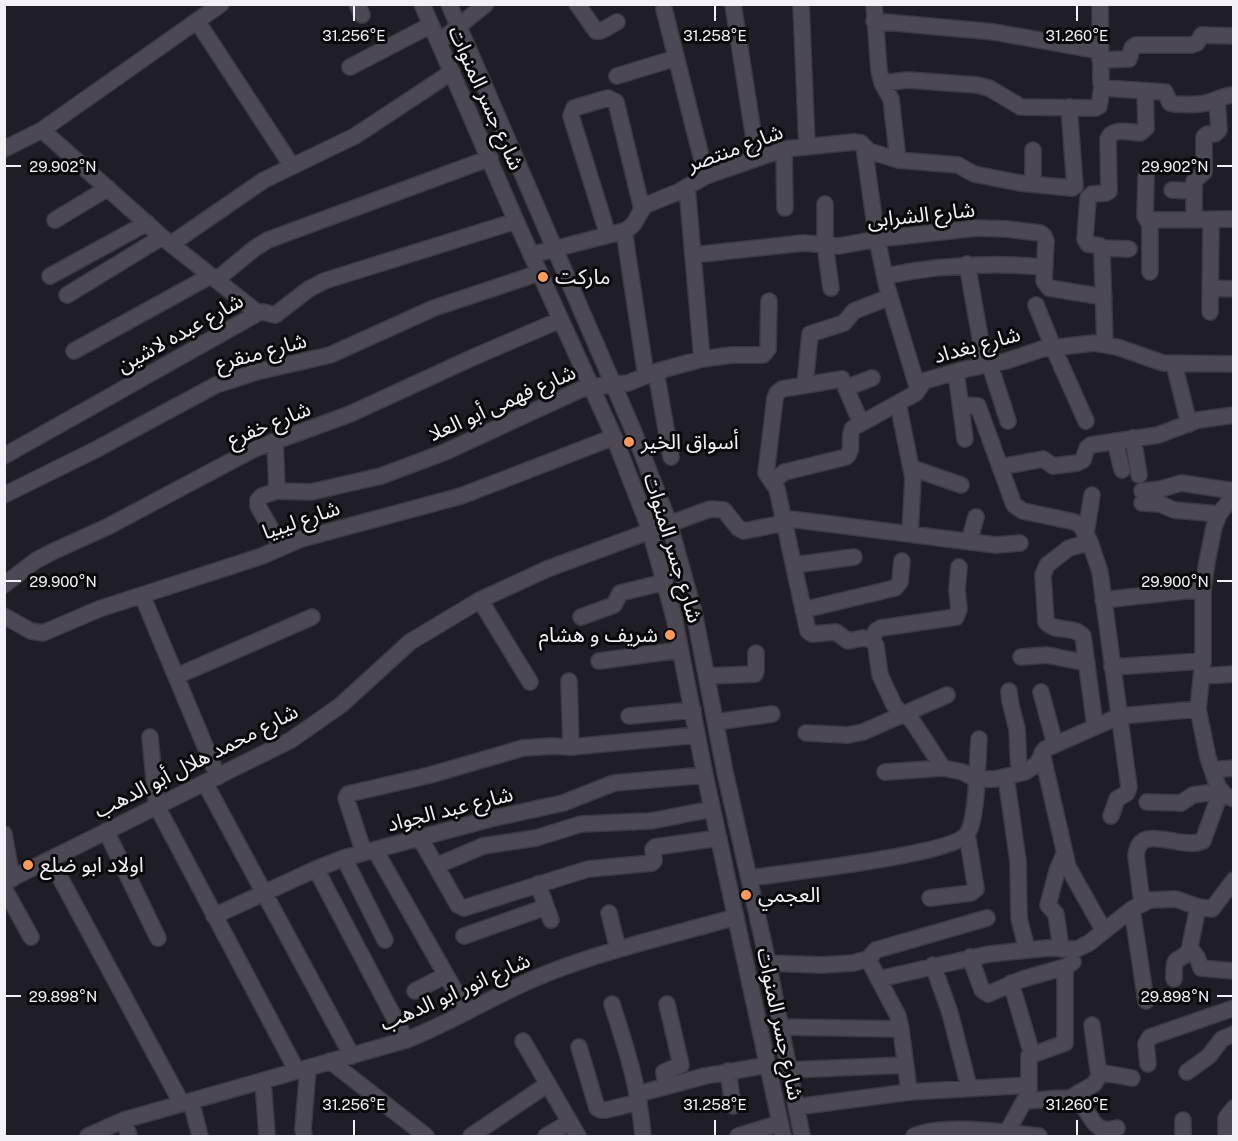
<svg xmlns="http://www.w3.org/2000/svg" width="1238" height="1141" font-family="'Public Sans','Noto Sans Arabic',sans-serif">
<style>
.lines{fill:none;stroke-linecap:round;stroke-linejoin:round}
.minor-casing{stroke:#3c3a41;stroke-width:18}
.minor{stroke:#4d4954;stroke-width:15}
.ticks{fill:none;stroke:#f3f1f7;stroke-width:2}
.poi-dot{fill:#ff9b5a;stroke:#09080b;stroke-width:2}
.labels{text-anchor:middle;stroke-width:6;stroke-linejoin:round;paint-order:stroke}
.street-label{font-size:21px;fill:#f3f1f7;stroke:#09080b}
.poi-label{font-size:21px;fill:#f3f1f7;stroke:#09080b;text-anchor:start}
.ticks-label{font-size:15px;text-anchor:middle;fill:#f3f1f7;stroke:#09080b;stroke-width:6;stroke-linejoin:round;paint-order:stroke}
</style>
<rect width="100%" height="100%" fill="#1f1d26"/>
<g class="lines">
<defs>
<path id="minor" d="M357 4 362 15
M422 4 516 221 614 437 650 530 674 617 705 775 783 1136
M449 4 633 430 669 523 694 612 725 772 768 963 802 1136
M577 4 596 31H601L617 22
M733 4 757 158
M801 4 807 146
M874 4 879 70 882 83 891 99 898 160
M1100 4 1101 83 1103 88 1165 92 1170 103 1174 104C1185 104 1198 106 1209 102 1218 100 1224 95 1234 95
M664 9 706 176
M197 21 292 166
M874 21 994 32 1100 51
M439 42 486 4
M1100 60 1129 59 1132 48 1136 45H1192L1197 43 1202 35 1234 36
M350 67 431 25
M617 76 676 58
M882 83 908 80 977 85 989 88 1021 107 1095 108 1099 106 1102 87
M42 130 162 237 258 313
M864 147 877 239 887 287 918 389
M4 149 42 130 221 4
M784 149 785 208
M1146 177 1145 216 1147 220 1234 219
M1033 184V150
M687 187 702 359
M1172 190 1194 191
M825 204V245L831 288
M55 220 108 188
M1194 220V181L1204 172V137L1207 134H1215L1219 130 1217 99
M624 231 646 376
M608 235 571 116 574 108 608 98 616 102 642 209
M171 244 264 180 355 136 452 72
M1101 248 1129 249
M531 255 624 231C639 224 636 214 646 205L678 192 706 176 784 149 854 142 861 143 869 151 898 160 958 165 974 174 1020 183 1072 188 1075 186 1069 107
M693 255 803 243 839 246 877 239 977 228 1007 229 1040 233 1044 236 1046 241 1044 281 1049 288 1104 297
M967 264 985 365
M1150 272V221
M50 276 147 223
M885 276C939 265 990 262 1045 267
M216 280 255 248 268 240 490 158
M1210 288 1234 289
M67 295 162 237
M1036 305 1053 347 1086 421
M1210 312 1211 220
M1105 345 1102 251 1100 246 1088 244 1085 239 1088 198 1092 194 1106 193 1109 191 1108 139C1113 127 1129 132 1140 133L1146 128 1145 91
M74 351 210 276
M1174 364 1189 424
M990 365 1008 421
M656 372 671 457
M956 372 965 439
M805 385 810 334 844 323 854 311 890 297
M846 388 872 378
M898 403 913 478 910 534
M961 405 978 406 1014 505 1023 511 1075 522 1081 526 1090 542 1100 572 1129 787 1127 793 1117 799 1111 816
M861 423 842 379 782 389 777 393 775 398 766 473 777 489 808 631 812 634 836 632 848 641 863 638 872 640 876 646 880 675 894 705 900 713 911 719 943 768
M1133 438 1139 475
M275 441 277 491
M1115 441 1122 470
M4 456 258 313 263 312 275 315 309 289 324 281 516 221
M1000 467 1043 459 1053 466 1077 463 1083 460 1087 448 1091 445 1158 435 1198 420 1234 415
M912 468 961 485
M772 481 785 472 846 457C855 449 847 438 853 428L916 393 924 381 966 369 1006 361 1042 349 1094 343 1117 347 1163 363 1234 364
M1142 491 1161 489 1181 483 1234 491
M1234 491 1231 499 1219 514 1214 527 1207 562 1203 589V661L1198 709 1208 758 1218 787 1225 795 1234 799
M4 495 95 450 216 385 256 372 330 355 434 308 539 273
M1142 503 1160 504 1174 510 1219 514
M782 518 996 545 1020 543
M1086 533 1092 495
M969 542 976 517
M1090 542 1069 548 1047 565 1043 575 1046 622C1055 633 1073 625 1083 636L1095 726
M281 547 258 506V500L262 496 277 491 311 492 381 476 445 452 586 387 628 383 658 371 702 359 732 355H763L768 349 769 301
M794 565 854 557
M4 585 35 561 54 551 107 527 254 449 350 414 476 356 560 320
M142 595 218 777
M480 600 530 682
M1103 600 1203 589
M803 610 895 588 900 582 902 561
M4 616 31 631 43 633 99 609 262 556 301 539 461 496 614 437
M581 617 614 605 620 593 665 582
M872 640 876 631 881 628 956 617 959 609 957 590 959 567
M1021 657 1047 655 1087 663
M599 661 680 650
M1112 667 1203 661
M177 676 312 617
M707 676 755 674 756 671V653
M1202 676 1234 674
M569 681 571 747
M1009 691 1010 701 1017 729 1019 773
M1041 692 1055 744
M629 716 693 710
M716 722 772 714
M806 733 848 735 863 732 947 695
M150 737 156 799 161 814 297 1071
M1042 753 1068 867 1104 931
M1212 770 1234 768
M885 772 943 768 963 772 976 779H995L1025 772 1037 764 1045 749 1120 716 1198 709
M1006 777 1018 861 1019 918 1027 950
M205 783 352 1056
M106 831 158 938
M4 834 12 879
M420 838 458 905 464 908 588 869 652 863 654 861 653 849 655 847 719 838
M375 850 467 1012
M364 853 346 798 348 794 430 775 523 748 551 746 571 747 697 735
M344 858 385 940
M50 859 182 1104
M436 866 483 846 536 838 581 824 651 821 712 809
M316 869 406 1040
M749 878C783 873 952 855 967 834 978 819 977 760 979 739
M4 882 291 740 341 705 410 642 480 600 547 569 710 509 724 510 738 528 744 531 784 523
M538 884 551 920
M4 888 31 937
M930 898 971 893 976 889 967 834
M1142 903 1136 856C1139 821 1181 851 1203 841L1221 791 1193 795 1181 803 1147 802
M1132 909 1146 1001
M609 913 618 949
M214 916 316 869 344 858 490 819 563 803 614 783 705 775
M464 936 546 907
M1190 948 1197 957 1201 968 1234 971
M1061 949 1056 914 1048 905 1057 871 1064 854
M970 957 982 990 988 994 1023 979 1065 967 1073 962
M868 959 898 1016 901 1029 909 1092
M768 963 822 965 853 963 868 959 876 950 987 918
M933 965 950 1013 969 1087
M879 979 989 954 1048 948 1077 949 1089 943 1132 909 1150 900 1176 899 1198 907 1212 909 1234 880
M1174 979C1174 951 1176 966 1189 951L1198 907
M1011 983 1032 1054
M415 991 446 975
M612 1004C627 1051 639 1087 643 1136
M781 1027 901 1029
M523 1041 578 1136
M579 1047 597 1108 601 1110H606L639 1102
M330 1061 426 1136
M1148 1064 1146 1044 1150 1037 1234 1008
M789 1070 905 1065
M728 1071 733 1106
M1099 1072 1132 1078
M1187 1072 1209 1056 1222 1039 1234 1034
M263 1081 267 1136
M666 1086 664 1072 681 1065 667 1004
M638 1094 705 1076 768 1065
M1070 1098 1094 1084 1099 1076 1092 1025
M191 1101 200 1136
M1024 1101C1038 1101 1060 1096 1072 1099 1093 1105 1088 1137 1117 1128
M796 1107 909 1092 1029 1085
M124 1120 129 1136
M88 1136 124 1120 406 1040C453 1022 496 994 543 975 605 950 672 935 736 917
M304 1136 303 1129 308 1068
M471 1136 548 1084
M546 1136 570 1122
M738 1136 780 1123
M914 1136C944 1123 1006 1132 1039 1136
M1005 1136 1029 1092V1056L1065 1043V967
M1183 1136V1120
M1226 1136V1118L1234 1108"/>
</defs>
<use href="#minor" class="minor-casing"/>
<use href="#minor" class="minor"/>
</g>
<path class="ticks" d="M354 6V21M715 6V21M1077 6V21M6 166H21M1217 166H1232M6 581H21M1217 581H1232M6 996H21M1217 996H1232M354 1120V1135M715 1120V1135M1077 1120V1135"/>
<g class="poi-dot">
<circle cx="543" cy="277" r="6"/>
<circle cx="629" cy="442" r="6"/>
<circle cx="670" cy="635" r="6"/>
<circle cx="28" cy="865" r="6"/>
<circle cx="746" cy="895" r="6"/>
</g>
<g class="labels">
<g class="street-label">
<text transform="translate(486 98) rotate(66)" y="7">شارع جسر المنوات</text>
<text transform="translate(735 148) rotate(-20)" y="7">شارع منتصر</text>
<text transform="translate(921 215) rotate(-6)" y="7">شارع الشرابى</text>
<text transform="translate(180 333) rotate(-29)" y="7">شارع عبده لاشين</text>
<text transform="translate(977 345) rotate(-15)" y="7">شارع بغداد</text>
<text transform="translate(261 352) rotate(-15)" y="7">شارع منقرع</text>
<text transform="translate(502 403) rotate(-24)" y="7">شارع فهمى أبو العلا</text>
<text transform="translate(269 424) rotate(-22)" y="7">شارع خفرع</text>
<text transform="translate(301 520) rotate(-19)" y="7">شارع ليبيا</text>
<text transform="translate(673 548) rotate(73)" y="7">شارع جسر المنوات</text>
<text transform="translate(196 761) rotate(-27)" y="7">شارع محمد هلال أبو الدهب</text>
<text transform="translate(450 809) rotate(-14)" y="7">شارع عبد الجواد</text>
<text transform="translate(455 992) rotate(-24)" y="7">شارع انور ابو الدهب</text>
<text transform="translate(780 1024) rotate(78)" y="7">شارع جسر المنوات</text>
</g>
<g class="poi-label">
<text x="555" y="284">ماركت</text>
<text x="641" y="449">أسواق الخير</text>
<text x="658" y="642" text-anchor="end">شريف و هشام</text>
<text x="40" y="872">اولاد ابو ضلع</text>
<text x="758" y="902">العجمي</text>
</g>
</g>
<g class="ticks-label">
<text x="354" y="41">31.256°E</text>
<text x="715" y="41">31.258°E</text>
<text x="1077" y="41">31.260°E</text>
<text x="63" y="172">29.902°N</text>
<text x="1175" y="172">29.902°N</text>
<text x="63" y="587">29.900°N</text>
<text x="1175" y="587">29.900°N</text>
<text x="63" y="1002">29.898°N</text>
<text x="1175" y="1002">29.898°N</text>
<text x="354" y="1110">31.256°E</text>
<text x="715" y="1110">31.258°E</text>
<text x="1077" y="1110">31.260°E</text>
</g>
<rect width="1238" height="1141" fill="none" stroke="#f3f1f7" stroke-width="12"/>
</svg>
